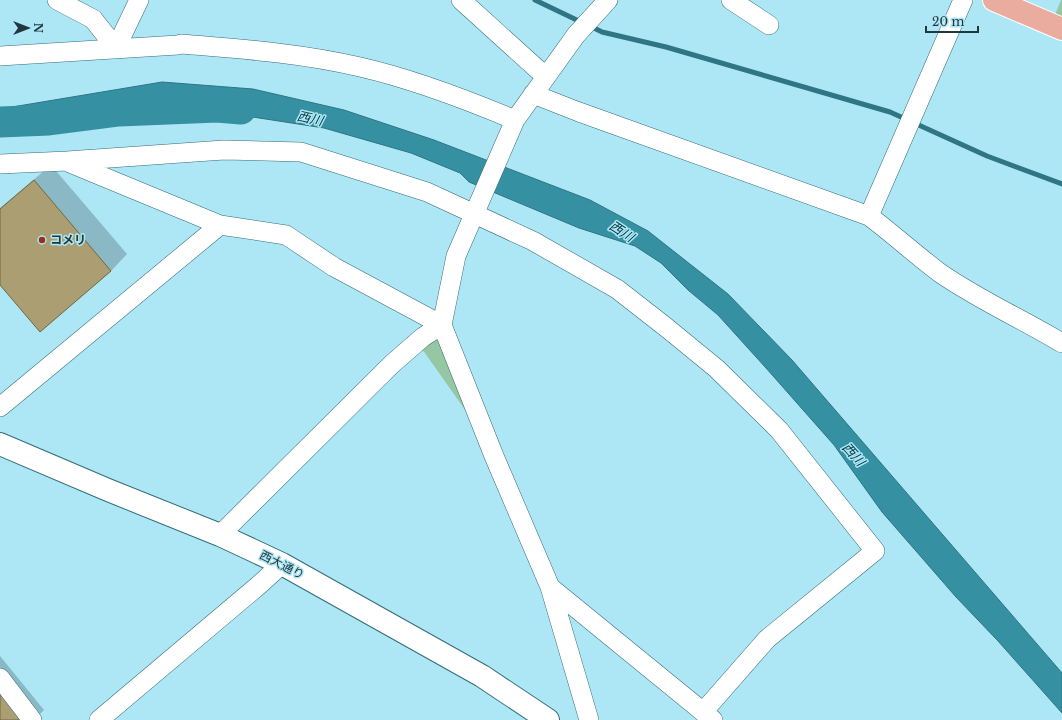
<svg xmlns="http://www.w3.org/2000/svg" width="1062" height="720" font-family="'Libre Baskerville','Noto Sans JP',serif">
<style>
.green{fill:#95c7a3}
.water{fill:#3590a2;stroke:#2f7584}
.shadow{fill:#0003}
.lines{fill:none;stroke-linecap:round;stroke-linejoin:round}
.stream{stroke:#2f7584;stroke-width:5}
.river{stroke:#3590a2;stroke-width:31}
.building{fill:#ab9e72;stroke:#73673d}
.minor-casing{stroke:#346c78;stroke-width:20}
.tertiary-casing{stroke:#346c78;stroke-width:24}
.primary-casing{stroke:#fff;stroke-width:24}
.minor{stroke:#fff;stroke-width:19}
.tertiary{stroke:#fff;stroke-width:22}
.primary{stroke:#e9ac9e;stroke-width:22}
.poi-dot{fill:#99301a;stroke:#ade7f5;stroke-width:1.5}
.labels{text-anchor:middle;stroke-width:3;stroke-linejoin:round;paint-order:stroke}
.poi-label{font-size:12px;font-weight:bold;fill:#20373d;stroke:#ade7f5;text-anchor:start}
.street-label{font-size:12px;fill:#20373d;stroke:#ade7f5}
.water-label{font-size:13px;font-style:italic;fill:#003943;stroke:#ade7f5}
</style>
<rect width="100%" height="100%" fill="#ade7f5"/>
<path class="green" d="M1061 0H1062V24L1053 20Z
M440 330 468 414 420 346Z"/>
<path class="water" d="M162 82 253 89 344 110 434 140 590 200 648 231 728 294 792 360 1062 673V713L998 641 956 597 882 512 834 445 766 368 718 315 688 290 661 263 635 246 579 228 469 182 460 173 411 153 324 128 168 104 128 106 55 126 0 132V109Z"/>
<path class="shadow" d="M51 165 127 254 111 271 41 331 0 283V208Z
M0 656 44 710 34 720H0Z"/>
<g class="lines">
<path class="stream" d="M535 0 583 23
M590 26 602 32 666 47 890 112 987 156 1062 184"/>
<path class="river" d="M0 122 49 120 119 111 217 107 241 109"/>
</g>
<path class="building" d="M34 180 111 271 40 332 0 285V209Z
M0 692 23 720H0Z"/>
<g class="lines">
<defs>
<path id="minor" d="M57 0 93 19 116 48
M461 0 546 77
M731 0 769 25
M116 48 139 0
M0 56 178 45 181 44C241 49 301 53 360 67 413 79 465 99 515 120
M533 94 579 112 869 216C893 234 916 255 940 273 979 300 1022 319 1062 343
M70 163 220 225 286 235 334 267 442 325
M0 164 67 161 224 150 301 152 427 192 533 241 617 289 667 328 717 369 779 430 875 551 767 639 703 712
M869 216 963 0
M0 407 220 225
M220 535 392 364 423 337 442 325
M550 587 713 720
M0 678 32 720
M99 720 259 585 282 564
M589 720 550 587 494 456 442 325 456 256 515 120 576 35 608 0"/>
<path id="tertiary" d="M0 444 108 490 220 535 282 564 482 676 548 720"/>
<path id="primary" d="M994 0 1062 29"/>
</defs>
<use href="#minor" class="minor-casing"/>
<use href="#tertiary" class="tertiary-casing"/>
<use href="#primary" class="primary-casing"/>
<use href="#minor" class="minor"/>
<use href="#tertiary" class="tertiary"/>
<use href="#primary" class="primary"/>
</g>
<circle class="poi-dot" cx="42" cy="240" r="4"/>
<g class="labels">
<g class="poi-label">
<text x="50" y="244">コメリ</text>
</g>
<g class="street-label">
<text transform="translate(282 565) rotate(27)" y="4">西大通り</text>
</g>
<g class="water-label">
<text transform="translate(310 118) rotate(13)" y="5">西川</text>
<text transform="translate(622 231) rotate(33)" y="5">西川</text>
<text transform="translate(854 454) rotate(48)" y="5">西川</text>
</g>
</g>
<g transform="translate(28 28) rotate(90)" stroke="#ade7f5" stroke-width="3" paint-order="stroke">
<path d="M0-3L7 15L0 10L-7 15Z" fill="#20373d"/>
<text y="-6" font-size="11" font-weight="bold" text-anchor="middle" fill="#20373d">N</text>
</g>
<path d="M926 26v6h52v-6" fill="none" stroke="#20373d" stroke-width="2"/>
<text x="932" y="26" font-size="12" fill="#20373d" stroke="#ade7f5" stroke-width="3" paint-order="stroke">20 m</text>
</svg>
